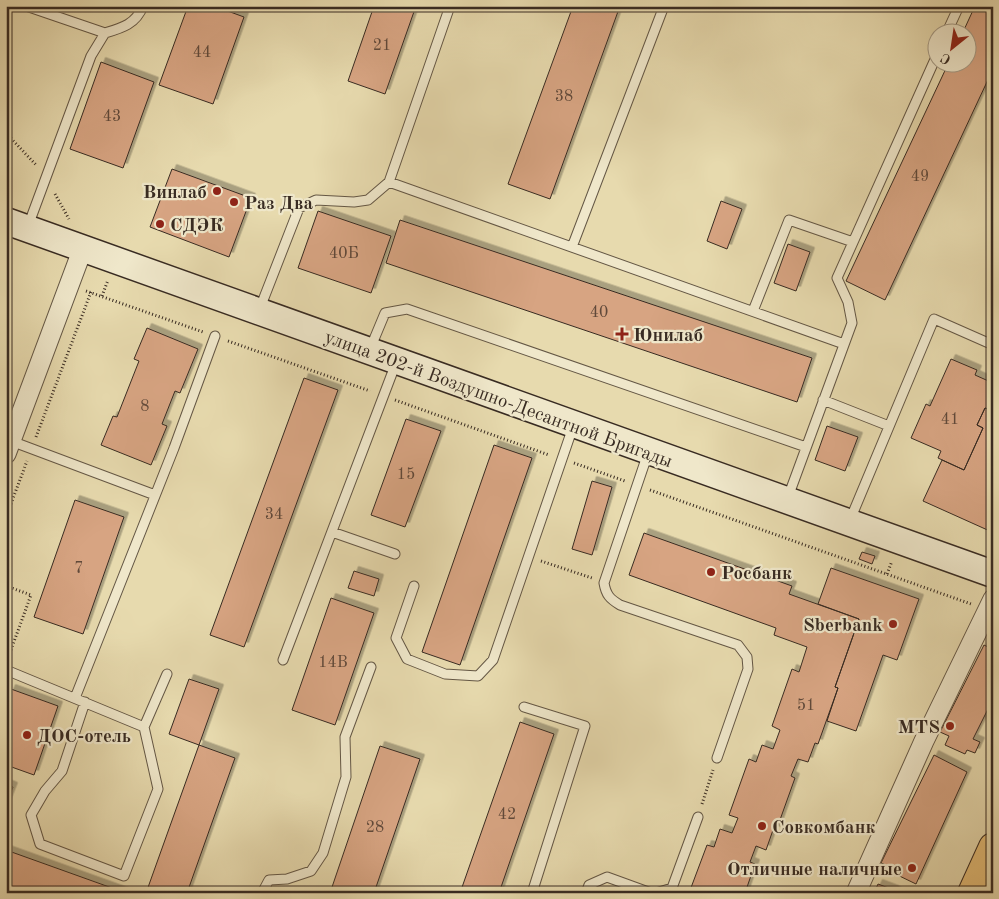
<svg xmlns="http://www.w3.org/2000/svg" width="999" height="899" font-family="'Old Standard TT',serif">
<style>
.building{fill:#d7a482;stroke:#382b22;filter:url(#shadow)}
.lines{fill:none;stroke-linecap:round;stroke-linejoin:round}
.lane-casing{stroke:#645745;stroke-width:11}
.street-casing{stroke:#645745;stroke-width:21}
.secondary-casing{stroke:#382b22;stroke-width:29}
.highway-casing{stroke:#382b22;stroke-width:30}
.path{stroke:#382b22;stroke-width:3;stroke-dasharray:1 2.5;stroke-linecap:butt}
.lane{stroke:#efe7ca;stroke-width:9}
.street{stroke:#efe7ca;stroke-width:19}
.secondary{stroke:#efe7ca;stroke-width:26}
.highway{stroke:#e4bd77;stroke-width:28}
.poi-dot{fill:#8f2418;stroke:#efe7ca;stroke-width:2}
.labels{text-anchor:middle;stroke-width:4.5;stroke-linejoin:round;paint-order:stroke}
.number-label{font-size:16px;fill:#60493a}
.poi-label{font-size:19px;font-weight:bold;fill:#382b22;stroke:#efe7ca;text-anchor:start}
.street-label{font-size:19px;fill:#382b22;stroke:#efe7ca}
</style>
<defs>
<filter id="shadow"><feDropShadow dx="4.5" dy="-4.5" stdDeviation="0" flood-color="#0004"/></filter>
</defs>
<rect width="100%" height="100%" fill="#e7daae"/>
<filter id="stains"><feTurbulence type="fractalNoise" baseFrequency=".004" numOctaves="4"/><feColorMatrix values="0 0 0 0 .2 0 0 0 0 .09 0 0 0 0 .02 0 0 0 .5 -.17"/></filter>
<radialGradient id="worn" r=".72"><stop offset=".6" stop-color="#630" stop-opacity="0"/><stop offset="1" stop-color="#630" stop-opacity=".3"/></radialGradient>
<path class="building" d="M188 6H214L244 17 213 104 159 85Z
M374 6H416L385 94 348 81Z
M573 6H620L550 199 508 184Z
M975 6H993V69L885 300 846 281 949 62H966V32H963Z
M101 62 154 82 123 168 70 149Z
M172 169 251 198 229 257 150 227Z
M721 201 742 209 727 249 707 241Z
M318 211 391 236 371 293 298 268Z
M400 220 812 358 797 402 386 263Z
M788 244 810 252 796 291 774 283Z
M147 328 198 349 180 393 175 391 162 424 167 426 151 465 101 445 113 416 117 417 139 361 134 359Z
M951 359 977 370 975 375 993 383V411L985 408 977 425 983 428 964 470 938 458 941 451 911 438 926 404 930 406Z
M304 378 338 390 244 647 210 635Z
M985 408 993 411 992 532 923 501 942 460 964 470 983 428 977 425Z
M406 419 441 431 405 527 371 515Z
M827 426 858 437 845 471 815 460Z
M494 445 532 458 460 665 422 652Z
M592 481 612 487 592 555 572 549Z
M75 500 124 517 83 634 34 617Z
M644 533 792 586 789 594 859 619 835 687 838 688 818 744 815 743 808 762 798 759 791 776 795 778 776 831 773 830 766 850 756 846 750 862 755 864 745 893H689L707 845 714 847 720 829 732 833 738 818 729 815 749 759 756 762 762 745 773 749 780 730 772 726 792 669 799 672 807 647 774 635 776 628 629 575Z
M862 552 875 556 872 564 859 559Z
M831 568 919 599 897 660 883 655 856 731 827 721 838 688 835 687 859 619 818 604Z
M354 571 379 579 374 596 348 588Z
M331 598 374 613 335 725 292 710Z
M993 637V699L973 739 980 742 975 753 967 750 965 754 945 745 949 736 940 732 984 645 988 647Z
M189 679 219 689 199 745 169 734Z
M11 689 58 706 34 775 6 765V701Z
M520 722 554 734 499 893H460Z
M199 745 235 758 187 893H146Z
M380 746 420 759 374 893H330Z
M934 755 967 772 916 884 885 869 886 865 881 863Z
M6 784 13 787 6 805Z
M6 850 126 893H27L6 885Z
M878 884 894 890 898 893H874Z"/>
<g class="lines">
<defs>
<path id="lane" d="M26 6 105 33
M947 32 959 6
M389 182 450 6
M28 226 91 56 105 33C122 28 136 24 143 6
M572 247 664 6
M260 308 299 208 316 200 354 202 368 200 389 182 844 344
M753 311 789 220 853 242
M370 349 385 313 407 309 806 447
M823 400 889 426
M11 441 155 495
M648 453 604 583C606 595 610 599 620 605L738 645 747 657 748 669 717 758
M788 497 852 323 848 302 837 278 936 57
M850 520 934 319 993 345
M332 532 395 554
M414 586 396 638 407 659 445 674 478 676 493 660 573 427
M283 660 396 363
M6 670 144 727 158 789 124 876 40 844 31 815 45 791 62 771 85 702
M75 698 174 448 215 336
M524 707 585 726 532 893
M144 727 167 674
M262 893 269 880 287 879 311 871 323 853 346 777 345 737 371 667
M586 893 589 885 607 877 651 893
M656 893 672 888 698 817"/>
<path id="street" d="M6 454 83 248
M856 893 924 741 993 599"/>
<path id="secondary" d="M6 221 993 574"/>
<path id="highway" d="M972 893 993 847"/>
</defs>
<use href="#lane" class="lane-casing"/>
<use href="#street" class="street-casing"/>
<use href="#secondary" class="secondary-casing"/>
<use href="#highway" class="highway-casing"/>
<path class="path" d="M6 133 37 166
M55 194 69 219
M86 291 203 332
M102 296 108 280
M228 341 370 391
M395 400 549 455
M36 437 91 292
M574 463 625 481
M650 490 971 604
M6 517 27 461
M541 561 592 578
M887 574 892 561
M6 586 31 595 8 658
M702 804 713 770"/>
<use href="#lane" class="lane"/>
<use href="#street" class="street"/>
<use href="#secondary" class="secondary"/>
<use href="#highway" class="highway"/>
</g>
<g class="poi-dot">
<circle cx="217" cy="191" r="5"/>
<circle cx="234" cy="202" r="5"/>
<circle cx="160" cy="224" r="5"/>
<path d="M619.5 326.5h5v5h5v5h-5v5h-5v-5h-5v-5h5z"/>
<circle cx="711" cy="572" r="5"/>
<circle cx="893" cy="624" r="5"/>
<circle cx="950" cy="726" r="5"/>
<circle cx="27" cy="735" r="5"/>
<circle cx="762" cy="826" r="5"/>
<circle cx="912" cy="868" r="5"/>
</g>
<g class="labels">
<g class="number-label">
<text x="382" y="50">21</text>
<text x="202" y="57">44</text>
<text x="564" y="101">38</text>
<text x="112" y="121">43</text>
<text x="920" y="181">49</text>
<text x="344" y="258">40Б</text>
<text x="599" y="317">40</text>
<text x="145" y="411">8</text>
<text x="950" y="424">41</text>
<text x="406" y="479">15</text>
<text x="274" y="519">34</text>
<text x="79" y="573">7</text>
<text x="333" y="667">14В</text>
<text x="806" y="710">51</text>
<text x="507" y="819">42</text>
<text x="375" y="832">28</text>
</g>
<g class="poi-label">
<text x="207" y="198" text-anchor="end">Винлаб</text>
<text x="244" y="209">Раз Два</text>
<text x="170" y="231">СДЭК</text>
<text x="633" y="341">Юнилаб</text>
<text x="721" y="579">Росбанк</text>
<text x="883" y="631" text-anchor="end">Sberbank</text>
<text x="940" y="733" text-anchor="end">MTS</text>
<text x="37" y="742">ДОС-отель</text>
<text x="772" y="833">Совкомбанк</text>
<text x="902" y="875" text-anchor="end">Отличные наличные</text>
</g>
<g class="street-label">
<text transform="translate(499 398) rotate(20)" y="7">улица 202-й Воздушно-Десантной Бригады</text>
</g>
</g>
<rect width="999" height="899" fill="none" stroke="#e7daae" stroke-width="25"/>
<rect x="8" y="8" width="984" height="884" fill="none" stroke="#382b22" stroke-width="2.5"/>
<rect x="12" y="12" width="974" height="874" fill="none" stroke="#382b22"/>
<g transform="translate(952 48) rotate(210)"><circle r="24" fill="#efe7ca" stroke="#a69c87"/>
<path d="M0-4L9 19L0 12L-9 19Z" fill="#8f2418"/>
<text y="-8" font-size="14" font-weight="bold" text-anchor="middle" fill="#382b22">С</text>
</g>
<rect width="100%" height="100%" filter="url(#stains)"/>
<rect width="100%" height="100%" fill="url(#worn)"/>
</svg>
